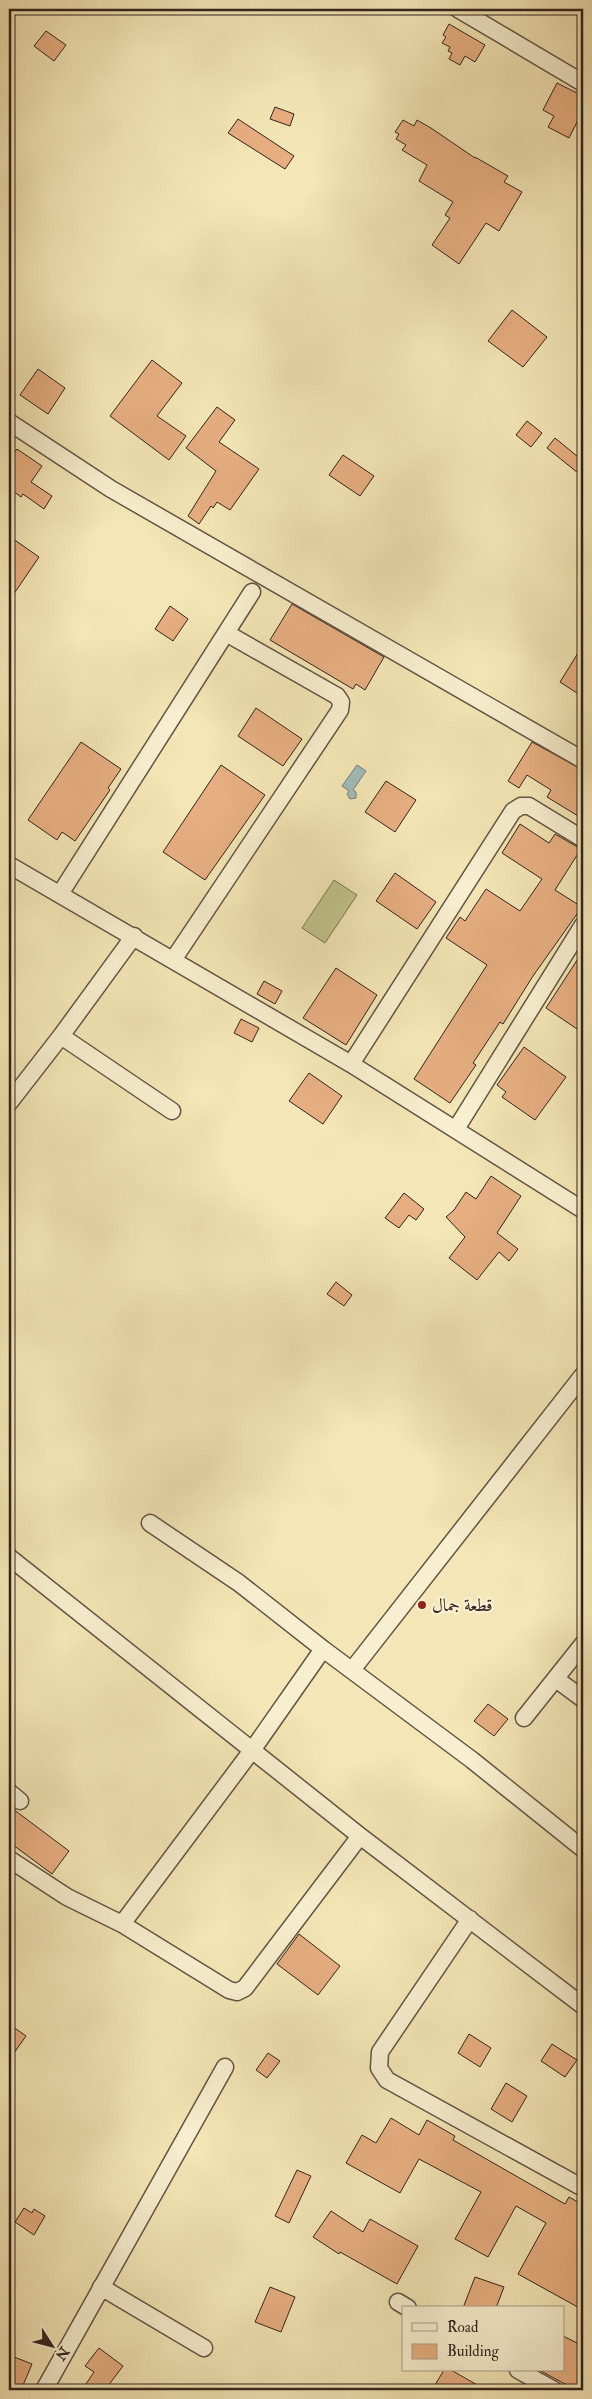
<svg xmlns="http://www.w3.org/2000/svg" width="592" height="2399" font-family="'IM FELL Double Pica',Amiri,serif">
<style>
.green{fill:#c1c38a;stroke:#7a7354}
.water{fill:#a2bcba;stroke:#757f7c}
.building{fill:#e7af81;stroke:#32231e}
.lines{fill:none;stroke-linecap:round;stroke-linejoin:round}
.minor-casing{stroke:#625444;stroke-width:19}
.minor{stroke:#f8efd0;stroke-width:16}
.poi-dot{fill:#8f2418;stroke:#f8efd0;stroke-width:2}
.labels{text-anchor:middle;stroke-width:5;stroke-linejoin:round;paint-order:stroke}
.poi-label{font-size:18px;fill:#32231e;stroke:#f8efd0;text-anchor:start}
</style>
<rect width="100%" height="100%" fill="#f4e6b6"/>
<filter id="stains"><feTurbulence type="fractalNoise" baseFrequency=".004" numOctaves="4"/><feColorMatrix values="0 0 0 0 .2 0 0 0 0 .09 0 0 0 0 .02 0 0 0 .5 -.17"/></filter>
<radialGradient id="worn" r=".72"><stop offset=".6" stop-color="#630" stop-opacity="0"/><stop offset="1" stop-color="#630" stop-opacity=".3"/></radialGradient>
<path class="green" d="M334 880 357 895 325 943 302 928Z"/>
<path class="water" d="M357 765 366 771 353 790 356 792V798L350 799 347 794 349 791 342 786Z"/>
<path class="building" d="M449 24 485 45 475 62 465 56 460 65 449 59 452 53 448 51 450 47 442 43 446 37 443 35Z
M46 31 66 45 54 61 34 46Z
M557 83 583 96V110L569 138 548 127 554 116 543 110Z
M275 107 294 114 290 126 270 119Z
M238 119 294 156 285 169 228 133Z
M403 120 414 126 417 120 431 128 475 158V157L508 176 504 182 522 192 499 231 486 223 459 264 432 245 450 218 445 215 453 202 419 181 427 165 402 150 406 145 396 139 399 134 395 132Z
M512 310 547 337 523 367 488 341Z
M152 360 182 383 157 416 186 436 169 460 110 416Z
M38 369 65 388 48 414 20 395Z
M217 407 235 420 219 442 259 469 230 510 217 502 213 508 211 506 199 524 188 516 216 471 186 448Z
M527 421 542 433 531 447 516 435Z
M555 438 583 461V477L547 448Z
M17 449 42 466 31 482 52 496 44 509 23 494 21 497 9 488V460Z
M343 455 374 476 360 496 329 475Z
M9 536 39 557 9 601Z
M292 604 384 657 365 690 356 684 353 689 270 640Z
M170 606 188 619 173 641 155 629Z
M583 645V697L560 682Z
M256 708 302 739 283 766 238 736Z
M81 742 121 769 108 788 110 790 75 841 62 832 57 840 28 820Z
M532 742 583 770V819L547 797 551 790 527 775 519 788 508 781Z
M221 765 265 795 205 880 163 852Z
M386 781 416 800 395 832 365 812Z
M520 824 549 843 555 834 581 849 555 890 582 907 533 976 503 1024 500 1022 473 1063 476 1065 450 1103 414 1079 487 965 446 938 460 917 465 921 486 889 520 911 542 879 502 853Z
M395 873 436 902 417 929 376 901Z
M583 951V1033L546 1008Z
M336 968 377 995 346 1045 303 1018Z
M264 981 282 991 275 1004 257 994Z
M241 1019 259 1028 252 1042 234 1033Z
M524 1047 566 1077 535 1120 502 1097 506 1092 497 1085Z
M309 1073 342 1096 323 1124 289 1101Z
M491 1176 521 1196 497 1233 518 1249 509 1261 499 1252 477 1280 449 1258 465 1237 446 1217 454 1210 466 1192 476 1199Z
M404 1193 424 1209 416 1220 409 1215 399 1228 385 1218Z
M336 1282 352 1295 344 1306 327 1294Z
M488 1704 508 1719 494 1736 474 1721Z
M9 1806 69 1851 52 1874 9 1842Z
M299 1934 340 1966 318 1995 277 1964Z
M9 2024 26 2036 9 2060Z
M469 2034 491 2048 480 2067 458 2053Z
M552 2044 577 2060 565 2077 541 2061Z
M268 2053 280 2061 267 2078 256 2070Z
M506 2083 527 2096 512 2122 491 2109Z
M391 2118 419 2135 427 2120 455 2136 453 2140 565 2204 569 2197 583 2205V2310L518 2274 546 2223 516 2206 488 2257 455 2239 481 2192 419 2159 400 2193 346 2163 362 2135 376 2143Z
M297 2170 311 2176 289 2223 275 2216Z
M24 2208 32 2213 34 2209 45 2216 34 2235 15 2222Z
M331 2211 363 2232 370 2219 418 2246 397 2284 340 2252 339 2254 313 2237Z
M475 2277 504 2287 496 2308H463Z
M270 2287 295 2297 281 2332 255 2322Z
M563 2336 583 2346V2390H576L539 2370H563Z
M99 2348 123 2366 105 2390H82L94 2372 85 2366Z
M9 2355 32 2364 21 2390H9Z
M444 2370H451L486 2390H432Z"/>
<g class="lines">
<defs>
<path id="minor" d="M458 9 583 83
M9 422 111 489 583 760
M9 865 351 1064 583 1210
M60 894 252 592
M173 960 340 710 341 702 337 696 226 633
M61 1036 172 1111
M351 1064 513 811 521 806H529L583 839
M9 1103 61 1036 134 936
M456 1129 583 925
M150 1523 239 1583 323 1649 472 1760 583 1849
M9 1557 360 1836 583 2006
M323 1649 253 1749 122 1924 229 1990 237 1992 245 1988 360 1836
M352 1670 583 1375
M556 1679 583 1699
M524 1718 583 1644
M9 1792 20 1801
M9 1859 67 1897 122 1924
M470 1919 380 2052 379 2068 387 2080 583 2188
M101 2287 204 2348
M398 2302 408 2308
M518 2370 554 2390
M44 2390 225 2067"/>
</defs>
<use href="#minor" class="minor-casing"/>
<use href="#minor" class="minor"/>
</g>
<circle class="poi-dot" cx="422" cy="1605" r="5"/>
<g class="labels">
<g class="poi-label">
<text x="432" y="1611">قطعة جمال</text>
</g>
</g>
<rect width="592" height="2399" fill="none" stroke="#f4e6b6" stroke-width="30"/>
<rect x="10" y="10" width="572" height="2379" fill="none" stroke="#32231e" stroke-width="2.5"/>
<rect x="15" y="15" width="562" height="2369" fill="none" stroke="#32231e"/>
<rect x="402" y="2306" width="162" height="65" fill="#f8efd0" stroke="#a99d89"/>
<rect x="412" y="2323" width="25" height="8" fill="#f8efd0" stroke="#a99d89"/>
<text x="447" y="2332" font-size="15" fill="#32231e">Road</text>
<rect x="412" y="2344" width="25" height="15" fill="#e7af81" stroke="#a99d89"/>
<text x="447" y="2356" font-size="15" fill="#32231e">Building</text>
<g transform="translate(52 2346) rotate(126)" stroke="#f8efd0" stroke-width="4" paint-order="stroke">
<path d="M0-4L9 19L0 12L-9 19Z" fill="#32231e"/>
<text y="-8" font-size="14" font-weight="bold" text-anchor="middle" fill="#32231e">N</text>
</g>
<rect width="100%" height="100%" filter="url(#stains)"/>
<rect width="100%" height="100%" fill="url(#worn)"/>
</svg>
